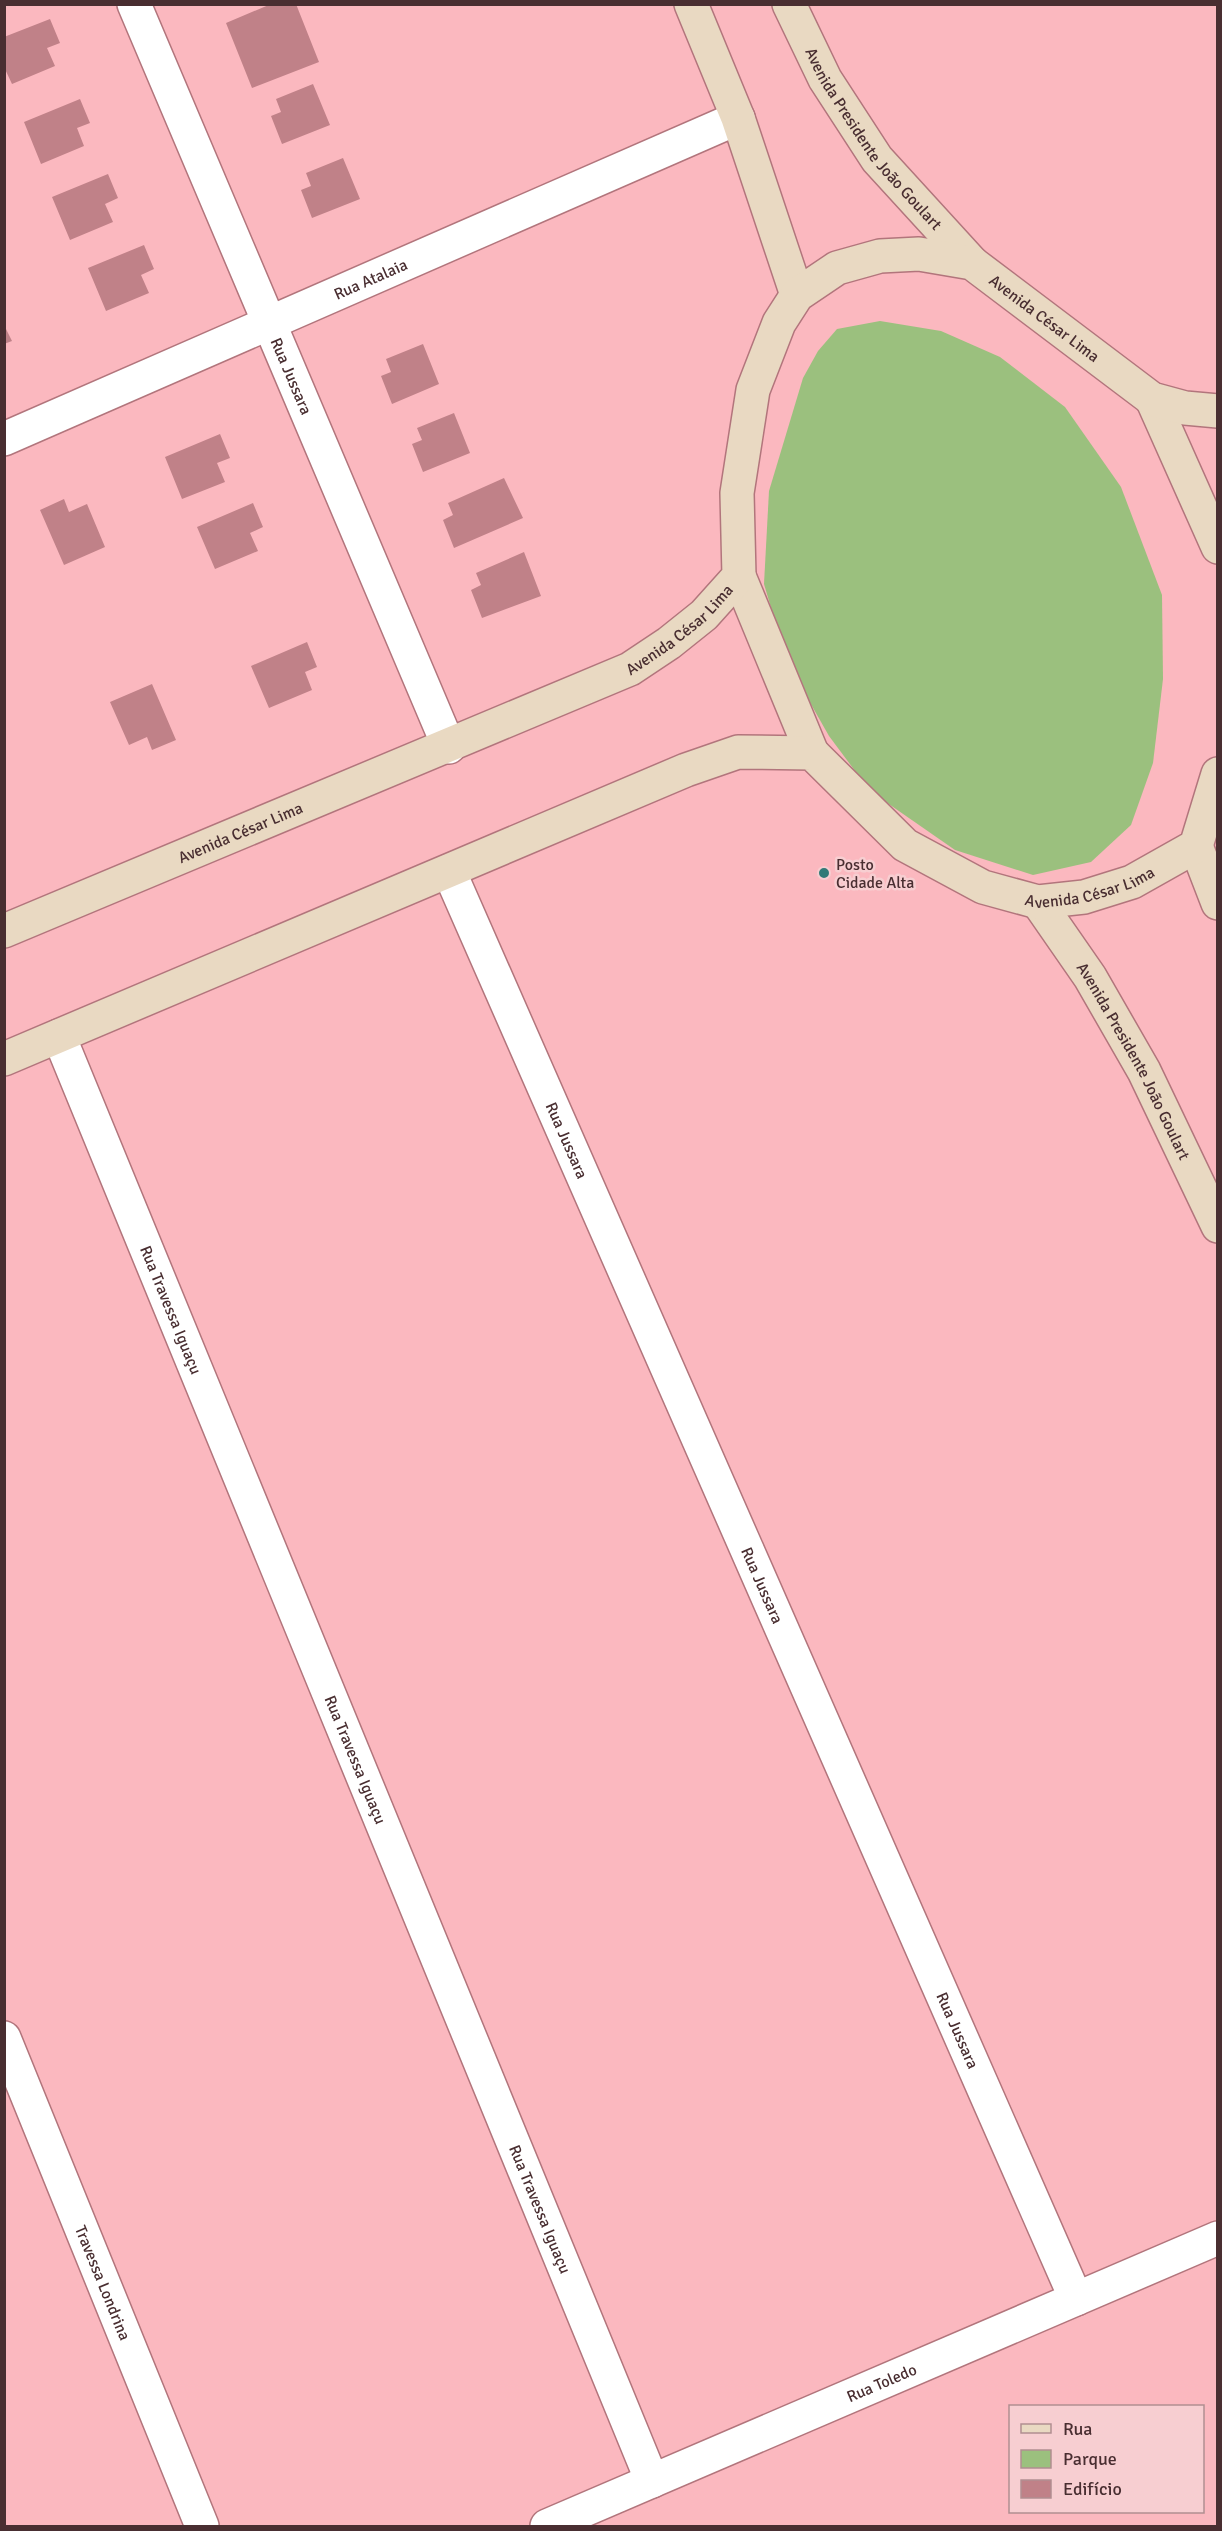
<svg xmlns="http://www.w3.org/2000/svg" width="1222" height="2531" font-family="Signika,sans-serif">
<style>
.green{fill:#9bc07e}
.building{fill:#c08188}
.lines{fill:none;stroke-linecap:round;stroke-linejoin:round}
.street-casing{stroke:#b2757c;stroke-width:36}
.secondary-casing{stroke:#b2757c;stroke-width:36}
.street{stroke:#fff;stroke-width:33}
.secondary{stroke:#e9d9c2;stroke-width:33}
.poi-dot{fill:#317a77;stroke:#f7ced1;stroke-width:2}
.labels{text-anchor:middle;stroke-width:5;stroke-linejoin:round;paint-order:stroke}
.street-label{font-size:16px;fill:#492e31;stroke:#f7ced1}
.poi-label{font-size:16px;fill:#492e31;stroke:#f7ced1;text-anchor:start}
</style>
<rect width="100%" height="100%" fill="#fbb8bf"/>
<path class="green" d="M880 321 941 331 1000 357 1065 407 1121 487 1162 595 1163 679 1153 763 1131 825 1091 862 1033 875 955 850 870 791 829 736 787 662 764 584 769 491 803 378 818 351 837 329Z"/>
<path class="building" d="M271 4H296L319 62 252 88 226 23Z
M50 19 60 43 47 48 55 66 12 84 4 67V37Z
M313 84 330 125 282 144 271 116 281 112 276 99Z
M80 99 90 123 77 128 84 146 41 164 24 122Z
M343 158 360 199 312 218 301 190 311 186 306 173Z
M108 174 118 198 105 204 113 222 70 240 52 197Z
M144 245 154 269 141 275 149 293 106 311 88 268Z
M4 325 12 341 4 344Z
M423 344 439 384 392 404 381 376 391 372 386 359Z
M454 413 470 453 423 472 412 444 422 440 417 428Z
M220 434 230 458 217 463 225 482 182 499 165 457Z
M504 478 523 518 454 548 443 520 453 515 448 503Z
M64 499 69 512 87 504 105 547 64 565 40 510Z
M253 503 263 527 250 533 258 551 215 569 197 527Z
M524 552 541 596 482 618 471 590 481 585 476 573Z
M307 642 317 667 305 672 312 690 269 708 251 666Z
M152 684 176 740 152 750 147 737 129 745 110 702Z"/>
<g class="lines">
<defs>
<g id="street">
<path id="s1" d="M134 4 449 747"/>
<path id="s2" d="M4 439 738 118"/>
<path id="s3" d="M449 871 1076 2299"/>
<path id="s4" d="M59 1036 652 2481"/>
<path id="s5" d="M4 2038 202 2526"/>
<path id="s6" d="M547 2526 1218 2238"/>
</g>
<g id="secondary">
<path d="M691 4 738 118 797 295"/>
<path id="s7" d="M789 4 825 79 877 159 972 263"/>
<path d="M1152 399 1218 547"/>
<path d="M739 576 812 753"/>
<path d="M1196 846 1218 903"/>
<path id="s8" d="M1038 902 1090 977 1144 1071 1218 1226"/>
<path id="s9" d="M4 931 630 669 669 643 704 615 739 576 737 493 753 390 779 323 797 295 837 268 880 256 919 254 972 263 1152 399 1185 408 1218 411"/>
<path id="s10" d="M4 1059 686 770 738 752 812 753 905 845 983 887 1038 902 1084 897 1132 882 1196 846 1218 774"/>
</g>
</defs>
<use href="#street" class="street-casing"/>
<use href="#secondary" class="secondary-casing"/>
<use href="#street" class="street"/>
<use href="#secondary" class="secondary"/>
</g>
<circle class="poi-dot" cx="824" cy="873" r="6"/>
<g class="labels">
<g class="street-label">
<text dy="6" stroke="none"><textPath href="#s7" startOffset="160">Avenida Presidente João Goulart</textPath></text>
<text dy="6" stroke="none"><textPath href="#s2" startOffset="400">Rua Atalaia</textPath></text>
<text dy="6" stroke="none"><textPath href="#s9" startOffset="1392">Avenida César Lima</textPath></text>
<text dy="6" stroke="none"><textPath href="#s1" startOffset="404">Rua Jussara</textPath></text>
<text dy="6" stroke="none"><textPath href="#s9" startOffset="742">Avenida César Lima</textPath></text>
<text dy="6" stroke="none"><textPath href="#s9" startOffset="256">Avenida César Lima</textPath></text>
<text dy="6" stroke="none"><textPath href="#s10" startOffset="1200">Avenida César Lima</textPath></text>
<text dy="6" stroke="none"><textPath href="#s8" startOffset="186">Avenida Presidente João Goulart</textPath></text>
<text dy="6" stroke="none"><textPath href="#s3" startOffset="294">Rua Jussara</textPath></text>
<text dy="6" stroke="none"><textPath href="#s4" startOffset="296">Rua Travessa Iguaçu</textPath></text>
<text dy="6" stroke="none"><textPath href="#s3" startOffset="780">Rua Jussara</textPath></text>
<text dy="6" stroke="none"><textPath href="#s4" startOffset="782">Rua Travessa Iguaçu</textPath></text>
<text dy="6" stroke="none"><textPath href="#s3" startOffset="1266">Rua Jussara</textPath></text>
<text dy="6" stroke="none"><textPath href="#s4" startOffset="1268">Rua Travessa Iguaçu</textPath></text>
<text dy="6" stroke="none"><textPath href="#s5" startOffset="264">Travessa Londrina</textPath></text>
<text dy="6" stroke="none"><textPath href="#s6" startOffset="364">Rua Toledo</textPath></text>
</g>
<g class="poi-label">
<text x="836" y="870">Posto<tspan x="836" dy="18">Cidade Alta</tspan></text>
</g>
</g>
<rect width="1222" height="2531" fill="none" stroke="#492e31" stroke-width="12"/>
<rect x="1009" y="2405" width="195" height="108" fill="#f7ced1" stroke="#b18e91" stroke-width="1.5"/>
<rect x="1021" y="2424" width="30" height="9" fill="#e9d9c2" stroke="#b18e91" stroke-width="1.5"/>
<text x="1063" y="2435" font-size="18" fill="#492e31">Rua</text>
<rect x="1021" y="2450" width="30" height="18" fill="#9bc07e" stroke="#b18e91" stroke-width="1.5"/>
<text x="1063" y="2465" font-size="18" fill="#492e31">Parque</text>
<rect x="1021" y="2480" width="30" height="18" fill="#c08188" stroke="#b18e91" stroke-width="1.5"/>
<text x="1063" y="2495" font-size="18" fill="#492e31">Edifício</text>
</svg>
